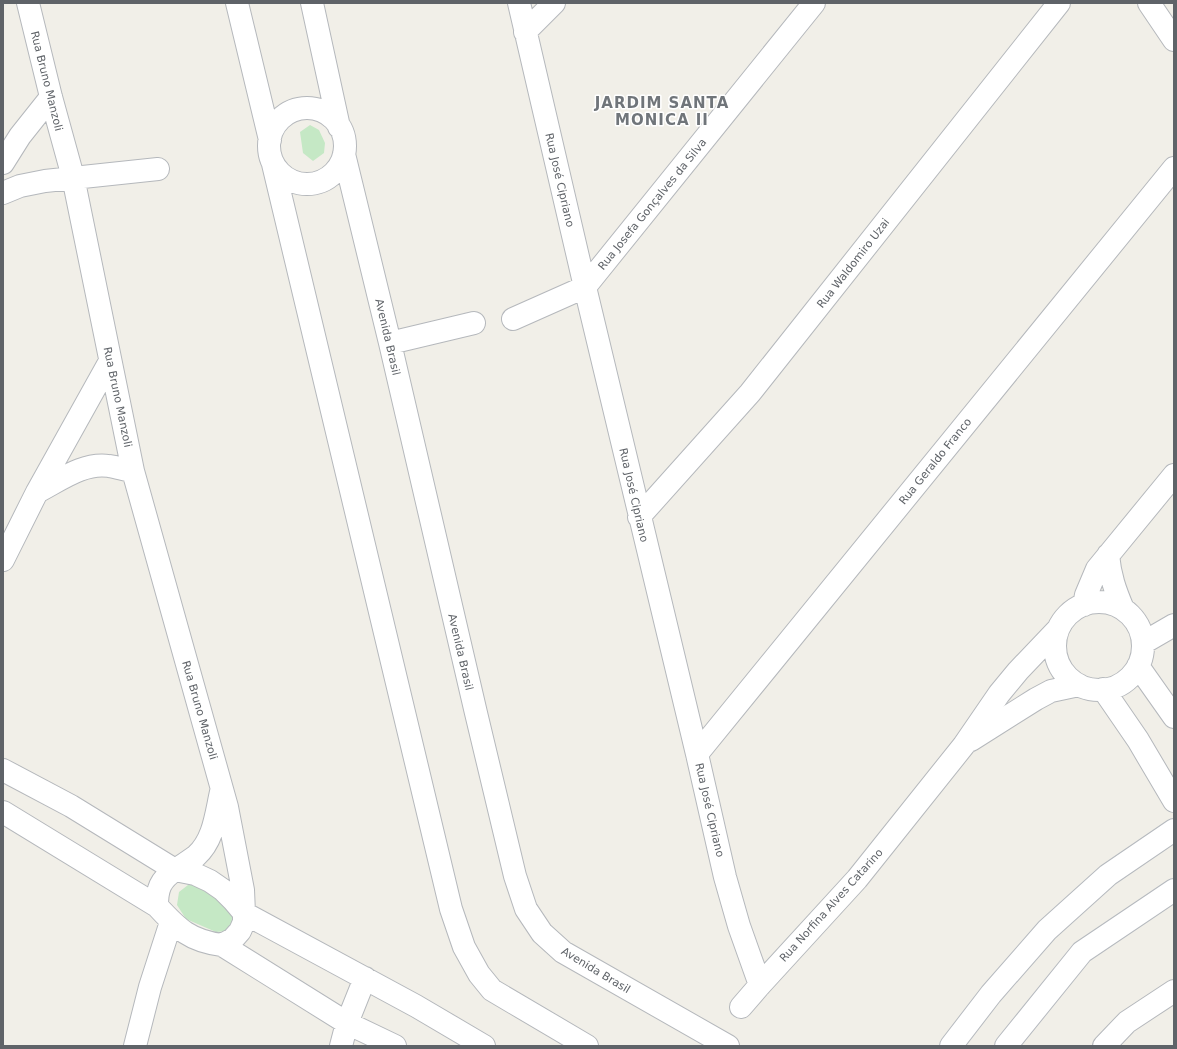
<svg xmlns="http://www.w3.org/2000/svg" width="1177" height="1049" font-family="'DejaVu Sans',sans-serif">
<style>
.green{fill:#c5e8c5}
.lines{fill:none;stroke-linecap:round;stroke-linejoin:round}
.street-casing{stroke:#b5b8bc;stroke-width:24}
.secondary-casing{stroke:#b6babf;stroke-width:24}
.street{stroke:#fff;stroke-width:22}
.secondary{stroke:#fff;stroke-width:22}
.labels{text-anchor:middle;stroke-width:3;stroke-linejoin:round;paint-order:stroke}
.street-label{font-size:11px;fill:#5f6368;stroke:#fff}
.district-label{font-size:15px;font-weight:bold;letter-spacing:1px;fill:#70757a;stroke:#fff}
</style>
<rect width="100%" height="100%" fill="#f1efe8"/>
<path class="green" d="M310 125 319 130 325 143 324 153 313 161 303 153 300 132Z
M188 885H195L230 908 235 919 228 931 216 932 186 919 177 905 179 892Z"/>
<g class="lines">
<defs>
<path id="street" d="M28 3 51 97 73 177 133 471 227 807 243 890 244 913 416 1006 484 1046
M237 3 270 140
M312 3 339 127
M519 3 585 287 697 754 725 877 739 926 760 985
M1149 3 1174 40
M525 32 554 3
M269 146a38 38 0 1 1 76 0a38 38 0 1 1-76 0Z
M344 154 390 343 476 713 515 876 526 909 542 933 563 952 728 1046
M3 163 20 136 51 97
M273 164 451 909 464 947 479 974 492 990 587 1046
M3 193 20 186 45 181 158 169
M513 319 585 287 814 3
M390 343 474 323
M37 492C59 481 83 462 109 466 117 467 125 470 133 471
M639 517 750 393 1059 3
M1108 555C1110 576 1115 590 1123 609
M3 560 37 492 110 361
M1055 646a44 44 0 1 1 88 0a44 44 0 1 1-88 0Z
M1084 605 1086 595 1097 569 1174 475
M1143 643 1174 625
M1138 666 1174 717
M1103 689 1138 740 1174 801
M971 740 1036 699 1051 691 1079 685
M697 754 1174 168
M3 770 71 806 175 870C182 866 189 861 196 856 214 840 216 814 221 792
M3 812 157 906
M175 870 195 874 210 881 223 890 233 900 244 913V922L240 931 233 939 222 945C190 941 178 929 157 906 157 889 160 880 175 870Z
M222 945 347 1023 395 1046
M741 1007 760 985 857 879 964 745 999 694 1018 671 1058 629
M135 1046 150 987 171 922
M341 1046 347 1023 365 978
M1104 1046 1127 1022 1174 991"/>
<path id="secondary" d="M951 1046 991 994 1047 930 1108 875 1174 830
M1006 1046 1082 952 1174 890"/>
</defs>
<use href="#street" class="street-casing"/>
<use href="#secondary" class="secondary-casing"/>
<use href="#street" class="street"/>
<use href="#secondary" class="secondary"/>
</g>
<g class="labels">
<g class="street-label">
<text transform="translate(47 81) rotate(76)" y="4">Rua Bruno Manzoli</text>
<text transform="translate(560 180) rotate(77)" y="4">Rua José Cipriano</text>
<text transform="translate(652 204) rotate(-51)" y="4">Rua Josefa Gonçalves da Silva</text>
<text transform="translate(853 263) rotate(-52)" y="4">Rua Waldomiro Uzai</text>
<text transform="translate(388 337) rotate(77)" y="4">Avenida Brasil</text>
<text transform="translate(118 397) rotate(78)" y="4">Rua Bruno Manzoli</text>
<text transform="translate(935 461) rotate(-51)" y="4">Rua Geraldo Franco</text>
<text transform="translate(634 495) rotate(77)" y="4">Rua José Cipriano</text>
<text transform="translate(461 652) rotate(77)" y="4">Avenida Brasil</text>
<text transform="translate(200 710) rotate(74)" y="4">Rua Bruno Manzoli</text>
<text transform="translate(710 810) rotate(77)" y="4">Rua José Cipriano</text>
<text transform="translate(831 905) rotate(-48)" y="4">Rua Norfina Alves Catarino</text>
<text transform="translate(596 970) rotate(31)" y="4">Avenida Brasil</text>
</g>
<g class="district-label">
<text x="662" y="108">JARDIM SANTA<tspan x="662" dy="17">MONICA II</tspan></text>
</g>
</g>
<rect width="1177" height="1049" fill="none" stroke="#5f6368" stroke-width="8"/>
</svg>
